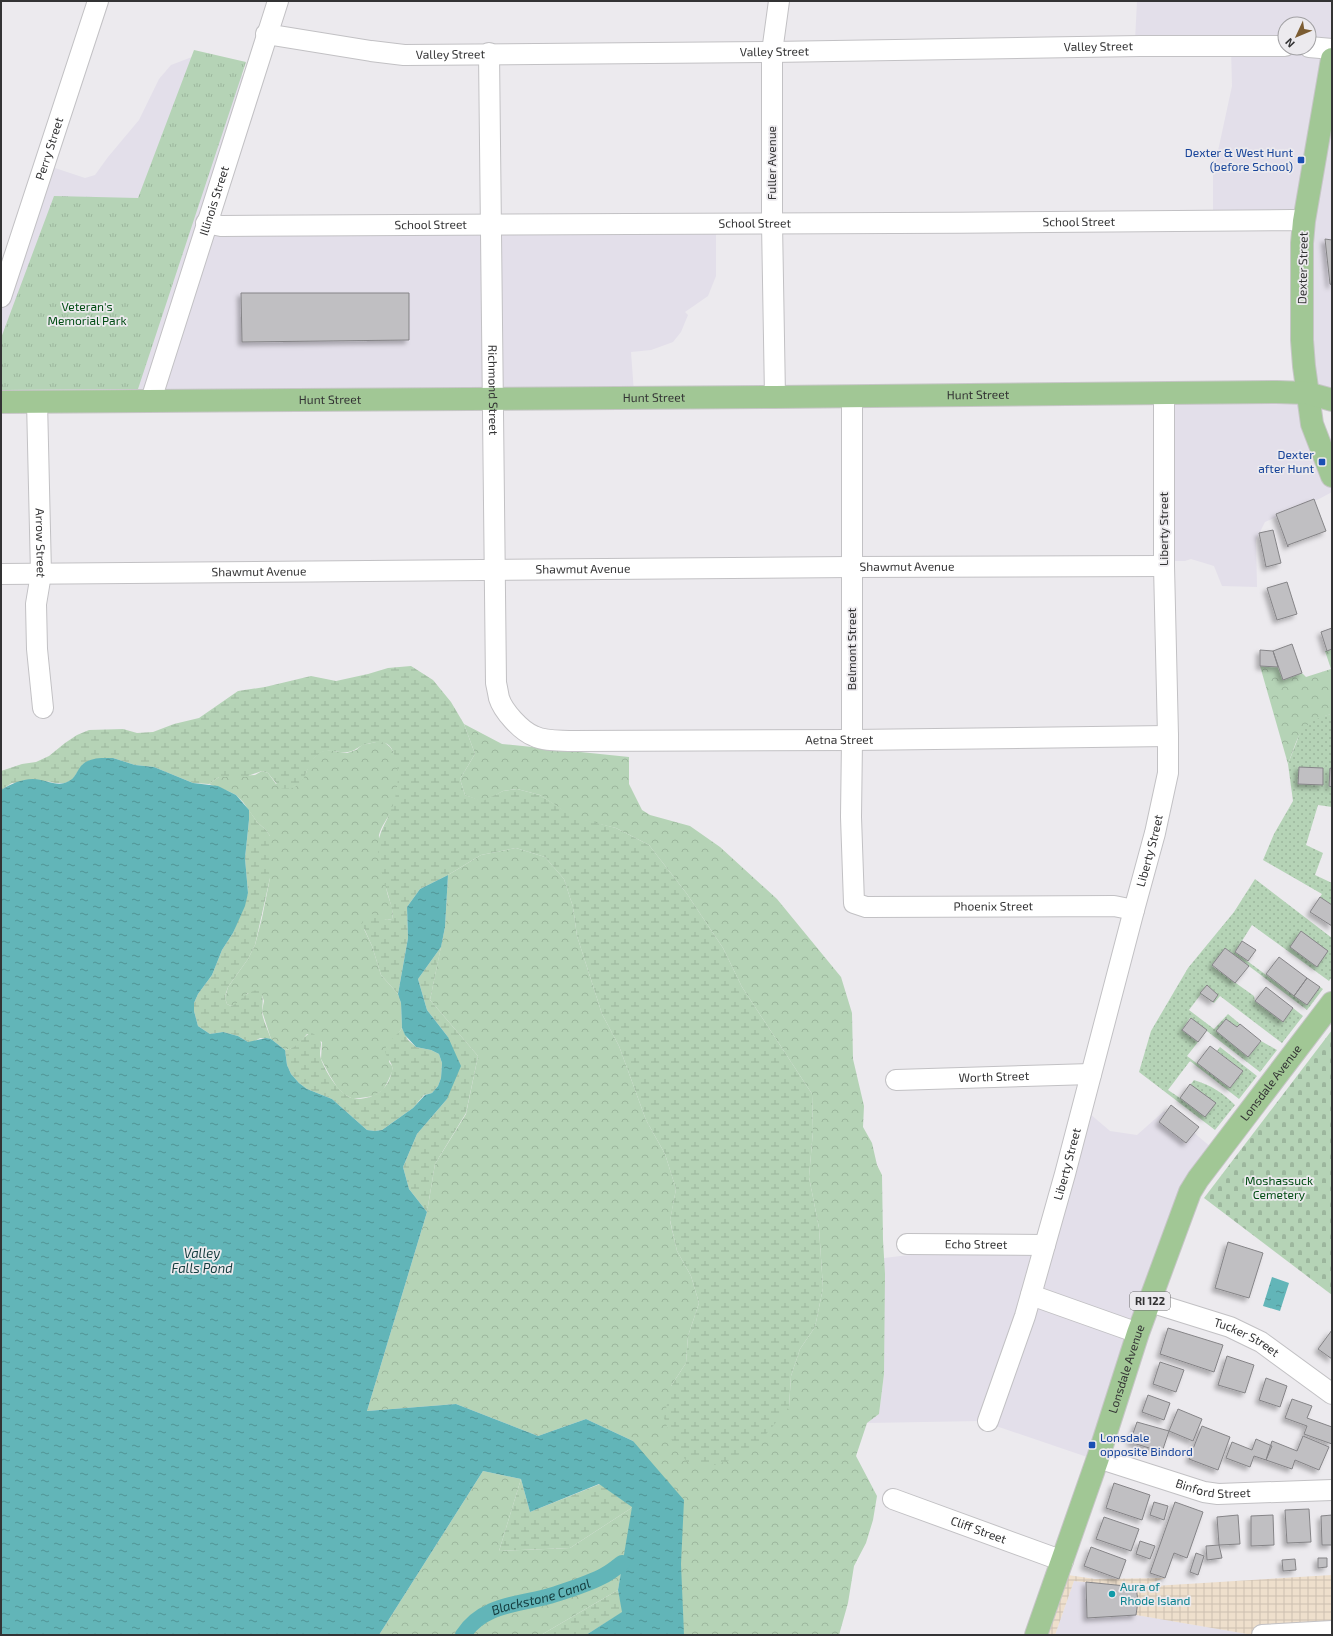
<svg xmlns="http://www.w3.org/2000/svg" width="1333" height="1636" font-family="'Exo 2',sans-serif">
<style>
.built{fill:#e3dfea;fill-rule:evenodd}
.industrial{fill:url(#industrial-grid)}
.grass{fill:url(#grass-dots)}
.forest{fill:url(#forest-crowns)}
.wetland{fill:url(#wetland-marsh)}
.cemetery{fill:url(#cemetery-stones)}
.park{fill:url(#park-tufts)}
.water{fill:url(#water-ripples)}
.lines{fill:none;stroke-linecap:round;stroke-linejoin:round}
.canal{stroke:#62b5b8;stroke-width:16}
.building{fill:#c0bfc2;stroke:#858487;filter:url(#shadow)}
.minor-casing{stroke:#c2c1c4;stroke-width:22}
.major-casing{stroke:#c6c6c6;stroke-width:24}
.minor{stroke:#fff;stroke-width:20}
.major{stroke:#a1c795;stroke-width:22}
.transit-dot{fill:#1a4fb4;stroke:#eceaee;stroke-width:1.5}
.culture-dot{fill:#0f9aa8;stroke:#eceaee;stroke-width:1.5}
.labels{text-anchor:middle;stroke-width:3.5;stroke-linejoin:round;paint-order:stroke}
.shield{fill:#eceaee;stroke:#6a6a6c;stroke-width:1}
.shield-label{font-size:11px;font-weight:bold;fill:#333334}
.street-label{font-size:12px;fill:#333334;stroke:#eceaee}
.transit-label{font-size:12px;fill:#164399;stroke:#eceaee;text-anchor:end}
.park-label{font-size:12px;fill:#004c13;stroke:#eceaee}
.culture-label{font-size:12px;fill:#0d838f;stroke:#eceaee;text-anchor:start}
.water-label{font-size:13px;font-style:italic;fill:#143c3e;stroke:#eceaee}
</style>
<defs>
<pattern id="industrial-grid" width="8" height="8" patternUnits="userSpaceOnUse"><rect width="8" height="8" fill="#eedfcc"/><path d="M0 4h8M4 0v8" fill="none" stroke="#cdc0b0"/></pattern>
<pattern id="grass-dots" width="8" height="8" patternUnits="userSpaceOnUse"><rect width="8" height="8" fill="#b5d3b6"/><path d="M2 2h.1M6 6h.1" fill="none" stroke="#9cb69d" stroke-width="1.8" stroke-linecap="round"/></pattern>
<pattern id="forest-crowns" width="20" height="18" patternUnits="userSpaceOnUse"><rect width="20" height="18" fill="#b5d3b6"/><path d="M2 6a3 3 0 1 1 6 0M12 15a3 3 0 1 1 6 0" fill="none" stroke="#9cb69d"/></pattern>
<pattern id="wetland-marsh" width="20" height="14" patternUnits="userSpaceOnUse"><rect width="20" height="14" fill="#b5d3b6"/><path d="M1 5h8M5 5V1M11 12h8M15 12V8" fill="none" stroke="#9cb69d"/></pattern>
<pattern id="cemetery-stones" width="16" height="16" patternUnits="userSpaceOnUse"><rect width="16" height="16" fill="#b5d3b6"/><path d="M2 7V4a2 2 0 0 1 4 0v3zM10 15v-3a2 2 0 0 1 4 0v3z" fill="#9cb69d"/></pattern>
<pattern id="park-tufts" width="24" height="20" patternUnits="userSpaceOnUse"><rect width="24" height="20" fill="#b5d3b6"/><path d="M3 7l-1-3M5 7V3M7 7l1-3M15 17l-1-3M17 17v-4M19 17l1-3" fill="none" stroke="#9cb69d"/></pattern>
<pattern id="water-ripples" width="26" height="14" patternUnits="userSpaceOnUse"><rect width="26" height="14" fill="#62b5b8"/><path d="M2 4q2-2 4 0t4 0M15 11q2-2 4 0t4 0" fill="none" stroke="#519496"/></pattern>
<filter id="shadow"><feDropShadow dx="-3.5" dy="3.5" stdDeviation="2" flood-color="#0004"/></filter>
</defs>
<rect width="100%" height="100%" fill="#eceaee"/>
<path class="built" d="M1137 1H1332V400L1314 397 1332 466V492L1319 499 1265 522 1256 540 1257 587 1222 586 1214 566 1191 559 1185 561H1172L1170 391 1310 393V216L1213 214V174L1232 86 1231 48 1135 41ZM1285 24H1309V48H1285Z
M192 57 252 79 212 221 716 224V276L708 296 685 312 688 315 681 332 673 342 651 350 631 352 634 393 1 399V299L49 166 85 178 95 175 108 157 139 120 159 79 171 65Z
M1083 1108 1110 1131 1137 1135 1164 1111 1180 1121 1218 1153 1197 1184 1096 1460 981 1421 867 1423 879 1414 884 1374V1258L1044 1239Z
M1074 1581 1136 1587 1138 1601 1137 1615 1253 1635H1055Z"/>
<path class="industrial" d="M1061 1574 1095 1579 1165 1578 1138 1587 1332 1575V1635H1253L1136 1615 1138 1601 1135 1587 1074 1581 1055 1635H1041Z"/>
<path class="grass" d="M1332 714V807L1318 805 1306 845 1323 853 1315 875 1332 883V905L1320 897 1322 894 1263 860 1274 834 1293 801 1288 764 1302 728 1318 717Z
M1255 879 1332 938V977L1329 981 1252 925 1235 952 1307 1005 1320 987 1323 989 1307 1010 1225 948 1212 966 1254 996 1255 1001 1283 1022 1293 1008 1303 1016 1282 1043 1220 996 1214 1003 1201 994 1189 1010 1214 1029 1228 1014 1240 1024 1237 1027 1226 1019 1217 1031 1248 1057 1261 1041 1277 1050 1260 1072 1190 1018 1182 1030 1198 1042 1187 1056 1230 1088 1243 1071 1217 1051 1220 1047 1257 1076 1239 1099 1190 1061 1168 1090 1180 1098 1194 1080C1212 1086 1222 1092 1235 1105L1215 1130 1139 1072 1151 1031 1188 968 1234 912Z"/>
<path class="forest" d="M1332 649V714C1299 722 1299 736 1288 764L1260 666 1278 667 1283 680 1302 673 1306 677 1331 669 1325 651Z
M464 724 502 744 629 757V784L642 810 650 815 690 826 720 847 777 899 841 977 852 1013 853 1059 864 1106 863 1127 872 1143 877 1165 882 1175 883 1240 885 1274 884 1374 879 1414 867 1423 856 1456 877 1496 873 1520 866 1543 854 1566 848 1603 839 1635H684L633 1441 586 1419 538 1436 456 1404 367 1411 427 1212 435 1164 466 1114 478 1056 430 1000 445 927 448 875 481 855 516 848 545 857 564 879 573 907 577 936 602 1014 619 1046 646 1120 665 1154 676 1189 670 1221 677 1251 691 1276 699 1303 688 1336 686 1363 671 1386 789 1407 791 1376 800 1349 815 1327 823 1288 819 1228 809 1177 813 1131 812 1094 742 987 723 948 687 894 649 845 616 828 574 818 540 795 517 789 503 791 483 802 465 795 460 779 475 754Z
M381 741C405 750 400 791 392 810 388 818 381 826 379 835 378 842 386 883 387 892 389 901 395 910 392 919L387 920 383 919 364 929 372 946 381 975 398 994 401 1003 402 1028 396 1037 390 1042 389 1062 392 1066V1072L388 1081 383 1090 374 1096 353 1099 344 1094 337 1087 330 1076 321 1059 322 1042 307 1034C300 1042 296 1049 285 1050L271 1039 262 1011 264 1001 262 995 248 993 236 1005 231 1006 227 1004 225 998 228 987 248 959 255 945 262 918 270 878V836L266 830 257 822 243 802 236 795 228 791 209 784 219 777 255 775 262 771 268 773 276 784 306 773 310 762 319 753 326 750 347 753 356 750 362 745Z
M483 1471 521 1479 499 1551 570 1548 633 1507 618 1590 541 1635H379Z"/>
<path class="wetland" d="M411 666 433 680 451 702 464 724 475 754 460 779 465 795 483 801 503 791 517 789 540 795 574 817 616 828 649 845 687 894 723 948 742 987 812 1094 813 1131 809 1177 819 1228 823 1288 815 1327 800 1349 791 1376 789 1407 762 1439 730 1460 708 1467 687 1462 672 1441 664 1418 671 1386 686 1363 688 1336 699 1303 691 1276 677 1251 670 1220 676 1189 665 1154 646 1120 619 1046 602 1014 577 936 573 907 564 879 545 857 516 848 481 855 448 875 420 889 407 907 408 938 398 994 381 975 372 946 362 924 364 919 372 914 387 920 392 919 393 914C389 893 379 872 378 850 377 834 386 824 391 810 398 794 400 773 395 757 393 751 391 745 385 743 379 741 367 743 361 746 357 748 354 751 348 752 338 754 327 747 319 754 302 766 309 793 280 788L268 773 262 771 245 777H219L209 784 193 783 154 767 135 765 113 758 83 764 72 780 65 783H55L46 781 12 783 1 790V771L22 764 36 762 49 756 65 743 77 735 89 730 123 729 137 733 153 732 174 724 199 718 238 691 265 687 311 676 336 681 368 674 388 668Z
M249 810 257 822 266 830 270 836V878L255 945 248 959 228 987 226 993 225 998 227 1004 231 1006C239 1003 243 995 251 992 267 984 262 1005 262 1012 263 1021 268 1030 271 1039L260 1038 253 1042H248L238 1036 223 1032 210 1034 198 1026 194 1011V1003L198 994 212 975 222 950 233 933 248 893 245 858 249 820Z
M441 947 430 1000 478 1056 466 1113 435 1164 427 1212 409 1189 403 1167 417 1134 447 1099 448 1037 427 1010 418 979Z
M402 1028 408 1040 416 1047 431 1050 439 1054 442 1063 441 1078 438 1086 432 1093 424 1095 413 1108 382 1130 375 1131 367 1130 332 1099 307 1089 299 1083 291 1074 287 1065 285 1050C298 1049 301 1036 312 1033 328 1042 317 1047 321 1059 325 1071 341 1098 356 1099 371 1099 384 1093 390 1078 391 1074 393 1070 392 1066 390 1059 383 1055 386 1047 389 1040 398 1035 402 1028Z
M521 1479 530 1512 600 1484 633 1507 570 1548 499 1551Z
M618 1590 623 1612 586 1635H541Z"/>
<path class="cemetery" d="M1332 1030V1295L1204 1198Z"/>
<path class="park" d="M194 50 246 62 138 389 1 390V338L54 196 138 198Z"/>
<path class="water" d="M104 758H113L135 765 154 767 193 783 218 786 236 795 249 810V820L245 858 248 893 245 906 233 933 222 950 212 975 198 994 194 1003V1011L198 1026 210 1034 223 1032 238 1036 248 1042 266 1038 271 1039 285 1050 287 1065 291 1074 299 1083 307 1089 332 1099 367 1130 375 1131 382 1130 413 1108 425 1095 432 1093 438 1086 441 1078 442 1063 439 1054 431 1050 416 1047 405 1035 402 1028 401 1003 398 994 408 938 407 907 420 889 448 875 445 927 441 947 418 979 427 1010 448 1037 461 1066 447 1099 417 1134 403 1167 409 1189 427 1212 367 1411 456 1404 538 1436 586 1419 633 1441 684 1500 681 1564 684 1635H586L622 1612 618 1590 632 1507 599 1484 530 1512 521 1479 483 1471 379 1635H1V790C11 784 21 779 33 779 44 779 57 787 67 782 76 779 77 769 83 764 89 759 97 758 104 758Z
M1272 1277 1289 1283 1280 1311 1263 1306Z"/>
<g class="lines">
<path class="canal" id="s1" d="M463 1635C484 1602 523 1605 556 1594 571 1589 591 1583 605 1575 611 1572 617 1567 622 1563"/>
</g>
<path class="building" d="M1325 239 1332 240V285L1330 284Z
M241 293H409V340L242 342Z
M1314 499 1326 531 1288 545V547L1276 514Z
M1273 530 1281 563 1266 567 1259 533Z
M1287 582 1297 614 1277 620 1267 588Z
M1332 628V649L1327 651 1321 632Z
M1292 644 1302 673 1283 680 1273 651Z
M1260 650 1273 651 1278 667 1260 666Z
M1299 767 1323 768V785L1298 784Z
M1330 768 1332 769V787L1329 786Z
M1320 897 1332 905V926L1310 912Z
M1301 931 1328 951 1317 967 1290 947Z
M1242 941 1256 950 1248 961 1235 952Z
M1225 948 1249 966 1235 983 1212 965Z
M1279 957 1307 978 1294 996 1266 974Z
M1307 978 1320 987 1307 1005 1294 996Z
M1207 985 1218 995 1213 1002 1200 993Z
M1266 987 1293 1008 1283 1022 1255 1001Z
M1191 1018 1207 1030 1198 1042 1182 1030Z
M1226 1019 1237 1027 1240 1024 1261 1041 1248 1057 1216 1031Z
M1210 1046 1243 1071 1230 1088 1197 1063Z
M1190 1084 1216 1103 1205 1117 1180 1098Z
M1171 1105 1199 1127 1186 1143 1159 1122Z
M1228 1242 1263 1253 1249 1298 1215 1288Z
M1168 1328 1223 1345 1214 1372 1160 1354Z
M1332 1330V1359L1318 1349Z
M1227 1356 1254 1365 1245 1393 1218 1385Z
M1160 1362 1184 1370 1176 1392 1153 1384Z
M1266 1378 1287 1386 1280 1407 1259 1400Z
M1148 1395 1170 1403 1164 1420 1142 1412Z
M1292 1399 1312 1406 1307 1418 1332 1427V1444L1304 1434 1307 1426 1285 1418Z
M1178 1409 1202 1419 1193 1441 1169 1431Z
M1137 1422 1169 1431 1162 1452 1130 1442Z
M1202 1426 1230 1437 1218 1470 1189 1459Z
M1303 1436 1329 1447 1319 1470 1295 1460 1292 1469 1266 1460 1272 1441 1297 1451Z
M1256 1439 1272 1446 1266 1460 1254 1456 1250 1467 1226 1458 1232 1442 1252 1450Z
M1114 1483 1150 1495 1142 1520 1106 1508Z
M1154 1502 1168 1506 1164 1520 1150 1515Z
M1175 1502 1203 1512 1187 1558 1174 1553 1165 1578 1150 1573Z
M1309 1509 1311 1542 1287 1543 1285 1510Z
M1238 1515 1240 1544 1219 1545 1217 1517Z
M1273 1515 1274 1545 1251 1546V1516Z
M1332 1515V1545H1322L1321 1516Z
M1104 1517 1139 1529 1131 1551 1096 1539Z
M1140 1541 1155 1546 1150 1559 1136 1554Z
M1219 1545 1222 1558 1207 1560 1206 1546Z
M1091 1547 1126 1560 1119 1579 1084 1566Z
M1196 1553 1204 1556 1198 1575 1190 1572Z
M1318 1558H1327V1567L1318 1568Z
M1295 1559 1296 1570 1283 1571 1282 1560Z
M1086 1582 1136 1587 1138 1601 1136 1615 1087 1618Z"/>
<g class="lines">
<defs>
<g id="minor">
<path id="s2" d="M266 34 371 51 404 55 772 52 1140 46H1285"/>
<path d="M1309 47 1332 49"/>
<path id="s3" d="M489 53 496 683C497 687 498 693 499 698 503 711 521 731 534 736 546 742 561 740 573 741L852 740 1168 736"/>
<path id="s4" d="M206 223 221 226C357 226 493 224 630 224 851 223 1071 223 1292 220L1304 221"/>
<path id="s5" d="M1 297 98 1"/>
<path id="s6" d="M852 396V740L851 817 854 903 866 907 1114 906 1134 910"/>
<path d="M775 397 772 223V52L779 1"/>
<path id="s7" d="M151 400 278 1"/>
<path id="s8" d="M37 401 41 574 36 604 37 649 43 708"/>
<path id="s9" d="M1 574 851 567 1164 566"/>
<path id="s10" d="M896 1080 1091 1074"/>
<path id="s11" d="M907 1244 1045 1245"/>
<path d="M1031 1295 1138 1333"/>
<path id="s12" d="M1150 1302 1230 1327 1261 1342 1332 1394"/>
<path id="s13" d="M988 1421 1025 1316 1065 1174 1134 910 1155 833 1168 773V736L1164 566V393"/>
<path id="s14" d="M1098 1458 1204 1492 1218 1494 1332 1490"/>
<path id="s15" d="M893 1499 1063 1561"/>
<path d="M1262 1635 1332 1631"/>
</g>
<g id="major">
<path d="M1332 59 1304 221 1302 243V340L1304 366 1312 424 1332 476"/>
<path id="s16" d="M1 402 775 397 1277 392 1307 393 1332 400"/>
<path id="s17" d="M1036 1635 1098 1458 1138 1333 1190 1192 1198 1179 1332 1003"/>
</g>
</defs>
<use href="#minor" class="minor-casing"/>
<use href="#major" class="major-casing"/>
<use href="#minor" class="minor"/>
<use href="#major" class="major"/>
</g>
<g class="transit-dot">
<rect x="1297" y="156" width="8" height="8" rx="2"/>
<rect x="1318" y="458" width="8" height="8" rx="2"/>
<rect x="1088" y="1441" width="8" height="8" rx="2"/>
</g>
<circle class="culture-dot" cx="1112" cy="1594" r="4"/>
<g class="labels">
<rect class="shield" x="1130" y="1292" width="40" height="18" rx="3"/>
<g class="shield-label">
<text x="1150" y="1305">RI 122</text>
</g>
<g class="street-label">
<text dy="4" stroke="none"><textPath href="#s2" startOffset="834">Valley Street</textPath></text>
<text dy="4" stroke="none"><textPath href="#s2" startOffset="510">Valley Street</textPath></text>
<text dy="4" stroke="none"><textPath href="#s2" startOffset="186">Valley Street</textPath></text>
<text dy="4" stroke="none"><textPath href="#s5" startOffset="156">Perry Street</textPath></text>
<text transform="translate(772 163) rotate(-90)" y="4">Fuller Avenue</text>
<text dy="4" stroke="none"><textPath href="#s7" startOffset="209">Illinois Street</textPath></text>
<text dy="4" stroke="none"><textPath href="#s4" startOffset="873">School Street</textPath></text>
<text dy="4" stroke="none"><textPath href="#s4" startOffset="549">School Street</textPath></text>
<text dy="4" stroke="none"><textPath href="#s4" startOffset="225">School Street</textPath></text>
<text transform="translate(1303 268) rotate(-89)" y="4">Dexter Street</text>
<text dy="4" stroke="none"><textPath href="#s3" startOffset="337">Richmond Street</textPath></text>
<text dy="4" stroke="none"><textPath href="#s16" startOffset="977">Hunt Street</textPath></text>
<text dy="4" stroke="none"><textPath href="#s16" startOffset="653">Hunt Street</textPath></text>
<text dy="4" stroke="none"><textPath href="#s16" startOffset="329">Hunt Street</textPath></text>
<text transform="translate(1164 529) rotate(-90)" y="4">Liberty Street</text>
<text dy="4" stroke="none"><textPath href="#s8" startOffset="142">Arrow Street</textPath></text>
<text dy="4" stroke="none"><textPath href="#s9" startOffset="906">Shawmut Avenue</textPath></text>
<text dy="4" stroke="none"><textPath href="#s9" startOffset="582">Shawmut Avenue</textPath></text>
<text dy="4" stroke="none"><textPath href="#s9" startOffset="258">Shawmut Avenue</textPath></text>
<text transform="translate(852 649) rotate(-90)" y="4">Belmont Street</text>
<text dy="4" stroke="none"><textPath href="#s3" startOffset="1004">Aetna Street</textPath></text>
<text dy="4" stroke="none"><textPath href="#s13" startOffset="593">Liberty Street</textPath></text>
<text dy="4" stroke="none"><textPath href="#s6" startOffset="647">Phoenix Street</textPath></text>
<text dy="4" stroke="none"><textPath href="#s10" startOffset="98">Worth Street</textPath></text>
<text dy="4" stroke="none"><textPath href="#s17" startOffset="605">Lonsdale Avenue</textPath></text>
<text dy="4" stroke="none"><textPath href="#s13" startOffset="269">Liberty Street</textPath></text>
<text dy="4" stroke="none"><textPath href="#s11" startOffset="69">Echo Street</textPath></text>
<text dy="4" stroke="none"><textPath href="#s12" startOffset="103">Tucker Street</textPath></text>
<text dy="4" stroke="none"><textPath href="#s17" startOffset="281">Lonsdale Avenue</textPath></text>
<text dy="4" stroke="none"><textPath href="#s14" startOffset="120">Binford Street</textPath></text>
<text dy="4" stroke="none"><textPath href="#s15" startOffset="91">Cliff Street</textPath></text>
</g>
<g class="transit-label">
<text x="1293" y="157">Dexter &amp; West Hunt<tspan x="1293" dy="14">(before School)</tspan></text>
<text x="1314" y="459">Dexter<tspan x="1314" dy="14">after Hunt</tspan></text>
<text x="1100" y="1442" text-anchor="start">Lonsdale<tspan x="1100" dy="14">opposite Bindord</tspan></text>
</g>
<g class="park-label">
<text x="87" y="311">Veteran's<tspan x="87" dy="14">Memorial Park</tspan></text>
<text x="1279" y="1185">Moshassuck<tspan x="1279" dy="14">Cemetery</tspan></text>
</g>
<g class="culture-label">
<text x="1120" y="1591">Aura of<tspan x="1120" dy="14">Rhode Island</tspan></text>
</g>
<g class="water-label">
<text x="202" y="1258">Valley<tspan x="202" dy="15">Falls Pond</tspan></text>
<text dy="5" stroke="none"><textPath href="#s1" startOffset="89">Blackstone Canal</textPath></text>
</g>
</g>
<rect width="1333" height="1636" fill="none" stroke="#333334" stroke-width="4"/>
<g transform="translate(1297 36) rotate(226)"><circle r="19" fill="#eceaee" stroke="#a2a1a4"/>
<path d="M0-3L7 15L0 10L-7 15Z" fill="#7c5d32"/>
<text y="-6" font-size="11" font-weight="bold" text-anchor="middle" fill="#333334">N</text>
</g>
</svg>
